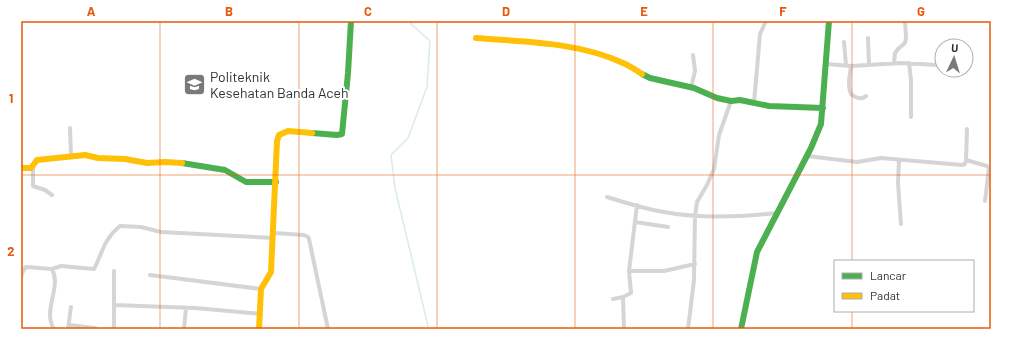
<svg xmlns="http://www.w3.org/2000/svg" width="1012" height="350" font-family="Barlow,sans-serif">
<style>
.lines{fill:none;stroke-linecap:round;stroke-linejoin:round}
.stream{stroke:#dbeaf0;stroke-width:1.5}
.street{stroke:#d5d5d5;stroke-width:4}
.fast{stroke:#4caf50;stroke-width:6}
.slow{stroke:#ffc107;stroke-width:6}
.grid{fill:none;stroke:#e8590c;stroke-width:1;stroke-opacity:0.55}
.labels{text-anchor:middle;stroke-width:4;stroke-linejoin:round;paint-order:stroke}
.poi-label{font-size:14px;fill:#313131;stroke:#fff;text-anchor:start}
.neatline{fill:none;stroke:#e8590c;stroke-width:1.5}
.grid-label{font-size:13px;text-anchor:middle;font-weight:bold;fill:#e8590c}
</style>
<rect width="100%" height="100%" fill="#fff"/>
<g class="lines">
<path class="stream" d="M411 21V24L430 41 427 87 408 138 391 155 395 188 428 326"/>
<path class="street" d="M868 38 869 65
M844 42 846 65
M894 63 895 53 898 49 905 43 906 38 905 21
M909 63 911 80V117
M826 64 851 66 901 63 938 65
M851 66C850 75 847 85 851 94 855 98 862 100 866 96
M691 88 695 71 693 55
M754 103 760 34 766 21
M70 128 71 156
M807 156 857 162 881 158 962 165 965 164 966 160 967 129
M899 160 898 183 901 224
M966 160 987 166 989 168 985 201
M33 167V186L45 190 52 195
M607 197C626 203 645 209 664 212 701 219 740 217 777 213
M637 205 629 271H664L695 264
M635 222 668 227
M274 233 304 235 308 237 309 239 328 329
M52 269 61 266 94 269C103 252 103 240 120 226L141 227 161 232 273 238
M150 275 261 289
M21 277 23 271 26 267 52 269C62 288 42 310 54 329
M623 297 624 329
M613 299 623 297 631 293 629 271
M114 305 195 308 261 314
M69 325 95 328
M68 329 71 307
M114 329V271
M184 329 186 308
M688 329 694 280 695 216 697 202 707 185 714 169 719 135 731 101"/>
<path class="fast" d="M642 74 650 78 694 88 717 98 731 101 740 100 769 106 823 108
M312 133 337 135 342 134 348 73 351 21
M182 163 225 170 246 182H276
M741 329 757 252 811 148 821 124 829 21"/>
<path class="slow" d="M476 38C525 42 578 42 623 63 630 66 636 70 642 74
M21 168H31L37 160 85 155 98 158 125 159 147 163 165 162 182 163
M259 329 261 289 271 272 277 141 279 135 288 131 312 133"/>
</g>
<path class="grid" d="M160 21V329M299 21V329M437 21V329M575 21V329M713 21V329M852 21V261M21 175H991M852 311V329"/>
<defs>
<symbol id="university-square" viewBox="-11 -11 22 22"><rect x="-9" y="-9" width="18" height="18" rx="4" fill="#797979" stroke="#fff"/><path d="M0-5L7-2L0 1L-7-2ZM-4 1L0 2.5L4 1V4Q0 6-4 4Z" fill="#fff"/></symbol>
</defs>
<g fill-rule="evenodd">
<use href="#university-square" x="182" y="72" width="25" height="25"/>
</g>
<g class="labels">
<g class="poi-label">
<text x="210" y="82">Politeknik<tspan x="210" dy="16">Kesehatan Banda Aceh</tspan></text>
</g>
</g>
<rect width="1012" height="350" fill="none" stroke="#ffffff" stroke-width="44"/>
<rect x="834" y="260" width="140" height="52" fill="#ffffff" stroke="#adadad"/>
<rect x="842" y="273" width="20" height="6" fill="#4caf50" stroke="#adadad"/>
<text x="870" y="280" font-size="12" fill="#313131">Lancar</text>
<rect x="842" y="293" width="20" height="6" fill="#ffc107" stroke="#adadad"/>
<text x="870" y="300" font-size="12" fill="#313131">Padat</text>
<g transform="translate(954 58) rotate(4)"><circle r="19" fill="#ffffff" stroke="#adadad"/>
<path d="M0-3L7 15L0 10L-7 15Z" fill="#797979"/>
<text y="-6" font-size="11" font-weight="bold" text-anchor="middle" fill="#313131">U</text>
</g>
<rect x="22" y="22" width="968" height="306" class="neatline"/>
<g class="grid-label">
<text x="91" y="16">A</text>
<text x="229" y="16">B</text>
<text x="368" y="16">C</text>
<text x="506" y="16">D</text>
<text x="644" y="16">E</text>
<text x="783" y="16">F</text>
<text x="921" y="16">G</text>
<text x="11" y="103">1</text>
<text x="11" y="256">2</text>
</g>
</svg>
